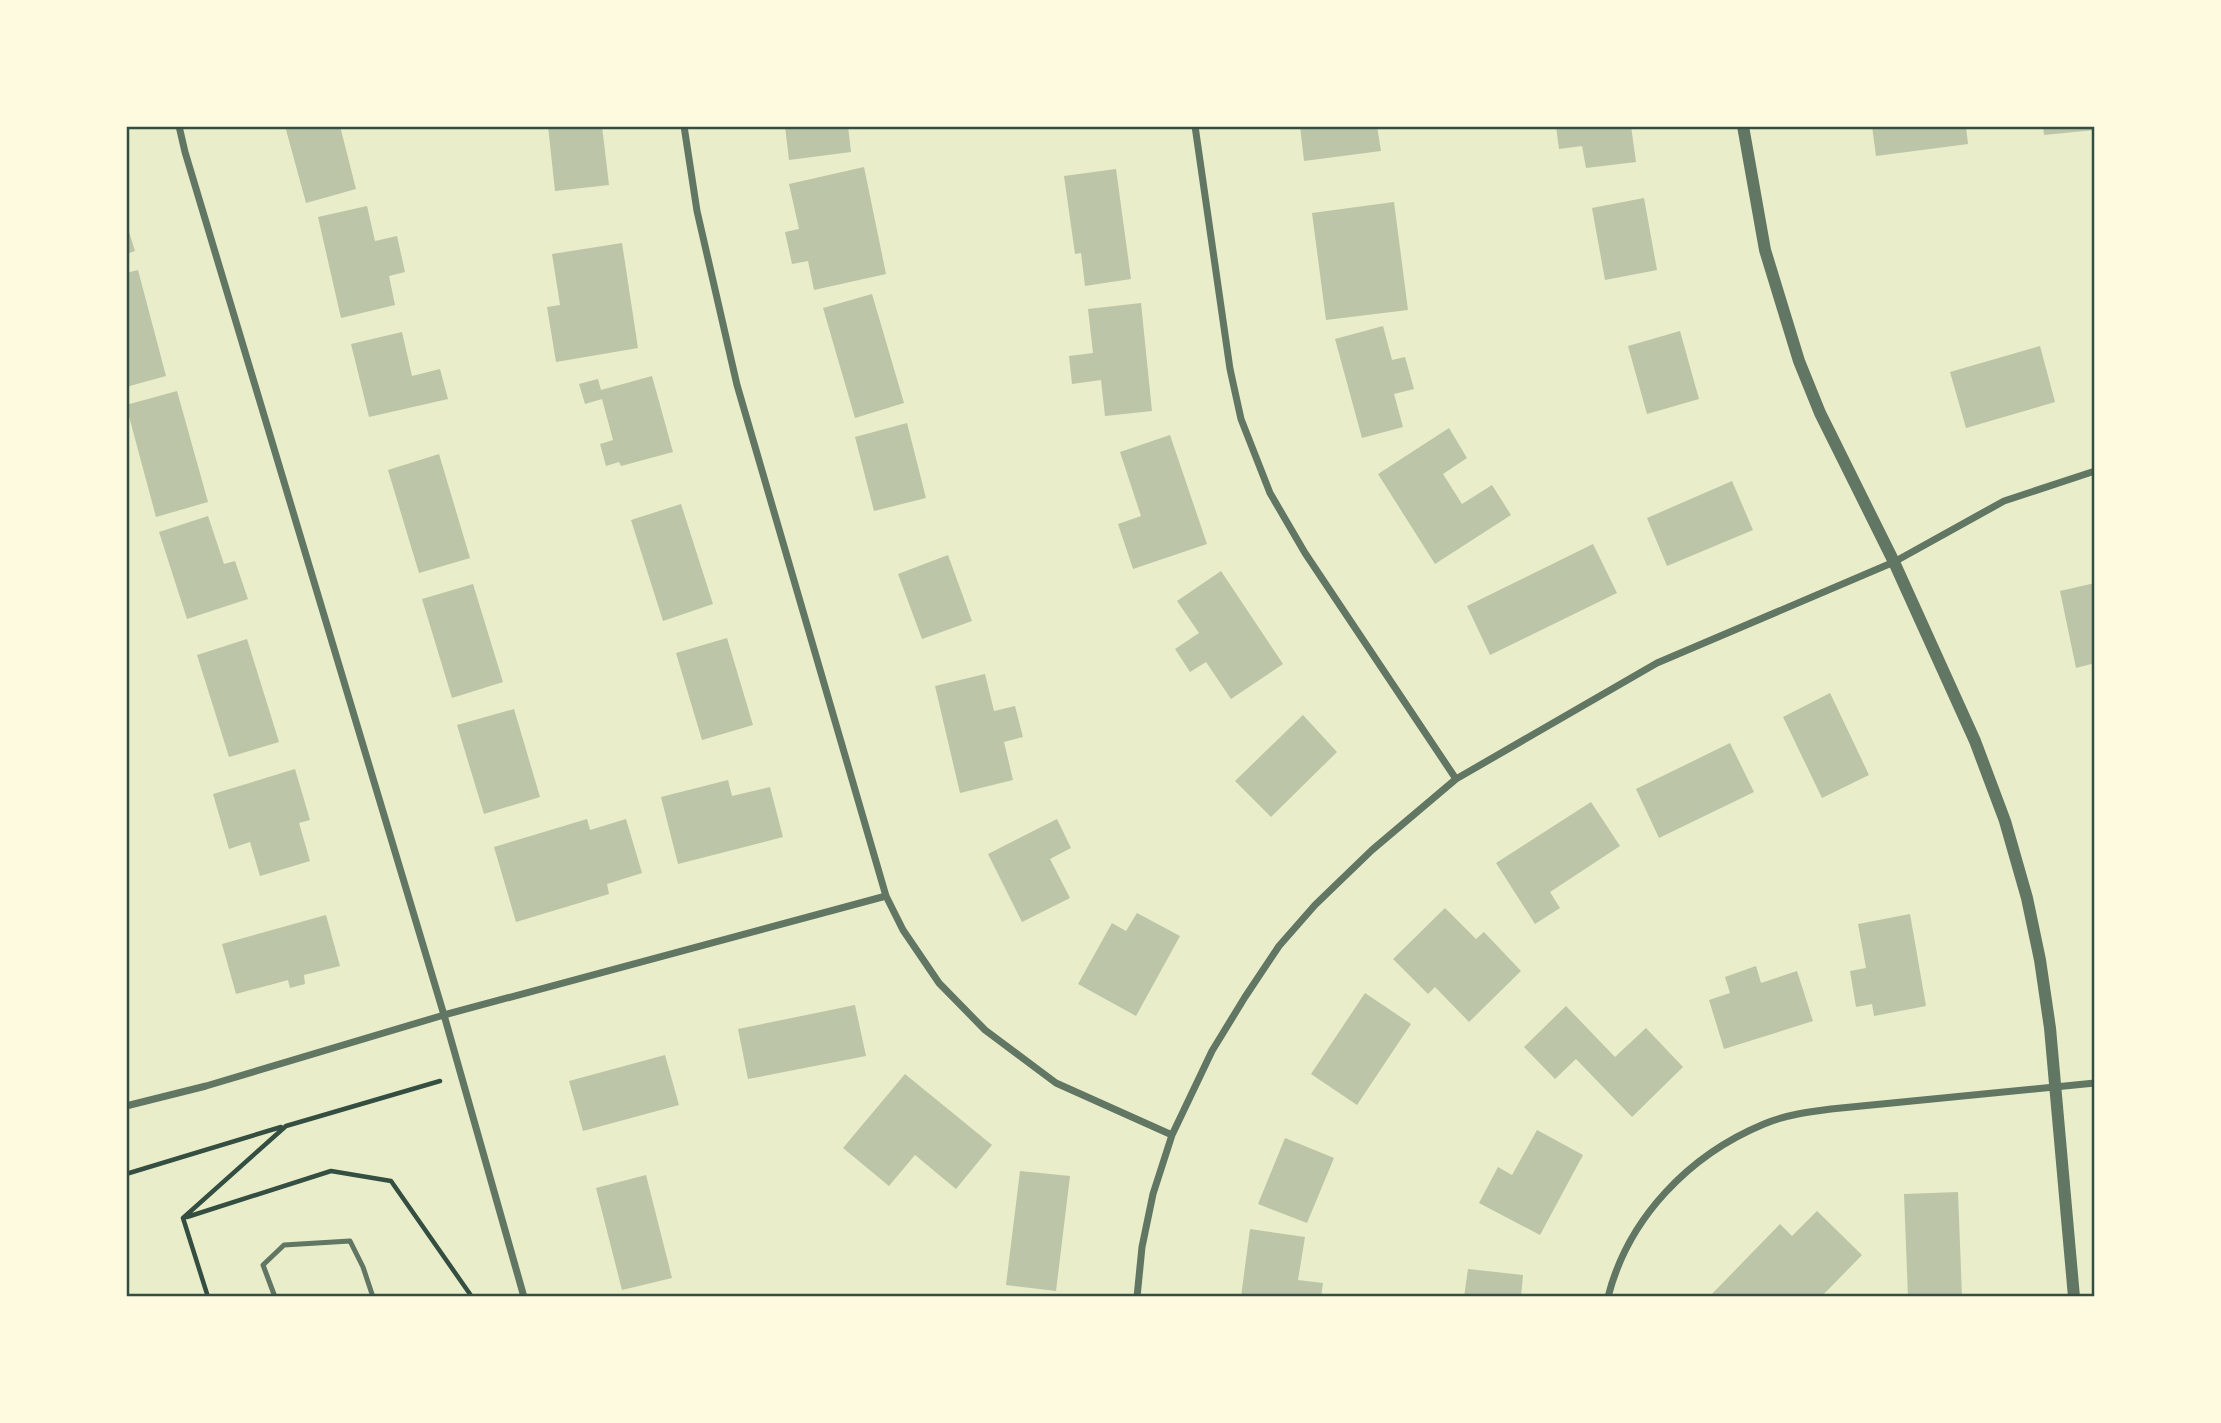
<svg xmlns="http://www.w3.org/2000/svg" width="2221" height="1423" font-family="Helvetica,sans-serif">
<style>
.building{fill:#bcc5a7}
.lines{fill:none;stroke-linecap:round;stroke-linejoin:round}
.path{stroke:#344e41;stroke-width:4.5}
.service{stroke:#617663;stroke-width:5}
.minor{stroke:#617663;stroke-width:7}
.tertiary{stroke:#617663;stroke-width:12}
.neatline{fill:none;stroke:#344e41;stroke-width:2.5}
</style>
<rect width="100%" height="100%" fill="#e9edc9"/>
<path class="building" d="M285 126H340L356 189 306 203Z
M548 126H602L609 185 555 191Z
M785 126H848L851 152 789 160Z
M1300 126H1377L1381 151 1304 161Z
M1556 126H1631L1636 162 1586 168 1582 146 1559 149Z
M1872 126H1966L1968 144 1876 156Z
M2043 126H2095V130L2044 135Z
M864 167 886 274 814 290 808 261 792 264 785 232 799 229 789 184Z
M1116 169 1131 279 1085 286 1081 253 1075 254 1064 176Z
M1644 198 1657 270 1605 280 1592 208Z
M1394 202 1408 310 1326 320 1312 213Z
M367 206 375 241 397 236 405 272 389 276 395 305 341 318 318 217Z
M126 222 135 251 126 254Z
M622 243 638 348 556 362 547 307 560 305 552 254Z
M138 270 166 376 126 387V273Z
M872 294 904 403 855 418 823 308Z
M1141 303 1152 411 1105 416 1101 380 1072 384 1069 356 1093 353 1088 309Z
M1383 326 1392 360 1405 357 1414 389 1394 394 1403 427 1362 438 1335 339Z
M1680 331 1699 399 1647 414 1628 346Z
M402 332 412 376 440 369 448 399 369 417 351 344Z
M2040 346 2055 402 1966 428 1950 372Z
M652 376 673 452 621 466 619 462 606 466 600 444 613 440 602 399 585 404 579 384 598 379 601 390Z
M177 391 208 502 156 517 126 405Z
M907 423 926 498 874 511 855 437Z
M1449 428 1467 458 1443 474 1462 504 1492 485 1511 515 1435 564 1378 474Z
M1170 435 1207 544 1133 569 1118 524 1141 516 1120 452Z
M439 454 470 558 419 573 388 470Z
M1732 481 1753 530 1667 566 1647 518Z
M681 504 713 604 663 621 631 520Z
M208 516 224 564 235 561 248 599 187 619 159 532Z
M1593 544 1617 593 1490 655 1467 606Z
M948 555 972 621 922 639 898 574Z
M1221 571 1283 664 1231 699 1206 662 1190 672 1175 649 1199 633 1177 601Z
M2095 583V663L2076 668 2060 591Z
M473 584 503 682 452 698 422 599Z
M727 638 753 725 702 740 676 653Z
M247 639 279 742 229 757 197 655Z
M985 674 994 711 1015 706 1023 737 1004 742 1013 780 960 793 935 686Z
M1830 693 1869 775 1822 798 1783 717Z
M514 709 540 797 484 814 457 725Z
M1303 715 1337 752 1271 817 1235 781Z
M1730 743 1754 792 1659 838 1636 789Z
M295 769 310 820 299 823 310 861 260 876 250 842 229 849 213 794Z
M728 780 732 796 770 787 783 837 678 864 661 797Z
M1591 802 1620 846 1550 892 1560 908 1535 924 1496 863Z
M587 819 590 830 626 819 642 873 607 884 609 894 516 922 494 847Z
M1057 819 1071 848 1050 859 1070 898 1022 922 988 854Z
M1445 908 1476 939 1484 932 1521 971 1469 1022 1435 987 1428 994 1393 959Z
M1137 913 1180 936 1136 1016 1078 984 1112 923 1126 931Z
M1910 914 1926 1006 1874 1016 1872 1004 1856 1007 1850 971 1866 968 1858 924Z
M326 915 340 966 304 975 305 984 290 988 288 980 236 994 222 944Z
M1756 966 1761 983 1797 971 1813 1021 1724 1049 1709 1000 1730 993 1725 977Z
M1365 993 1411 1024 1357 1105 1311 1074Z
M855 1005 866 1056 748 1079 738 1029Z
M1566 1006 1615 1057 1646 1028 1683 1067 1632 1117 1576 1059 1555 1079 1524 1047Z
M665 1055 679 1105 583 1131 569 1081Z
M905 1074 992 1145 956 1189 915 1155 889 1186 843 1148Z
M1537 1130 1583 1155 1540 1235 1479 1203 1498 1167 1512 1175Z
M1285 1138 1334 1158 1307 1223 1258 1204Z
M1020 1171 1070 1176 1056 1291 1006 1285Z
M646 1175 672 1278 622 1290 596 1188Z
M1958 1192 1962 1297H1908L1904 1194Z
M1817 1211 1862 1255 1821 1297H1709L1780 1224 1792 1236Z
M1250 1229 1305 1237 1298 1280 1323 1283 1321 1297H1241Z
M1468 1269 1523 1275 1521 1297H1464Z"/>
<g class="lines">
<path class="path" d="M126 1174 281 1127
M187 1217 331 1171 391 1181 472 1297
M208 1297 183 1218 286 1126 440 1081"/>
<path class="service" d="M275 1297 263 1265 284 1245 350 1241 363 1267 373 1297"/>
<path class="minor" d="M179 126 185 152 444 1015 524 1297
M684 126 697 211 737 385 886 896 903 930 939 983 985 1030 1056 1083 1172 1135
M1195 126 1230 369 1241 419 1270 493 1305 553 1456 779
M126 1106 206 1086 444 1015 886 896
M1137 1297 1142 1247 1153 1194 1172 1135 1212 1051 1245 997 1279 946 1315 905 1372 850 1456 779 1657 663 1894 562 2004 501 2095 471
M1608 1297C1628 1218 1689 1155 1764 1124 1785 1115 1808 1112 1831 1109L2095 1083"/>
<path class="tertiary" d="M1743 126 1765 250 1799 361 1820 413 1894 562 1975 741 2005 821 2027 898 2040 960 2050 1028 2074 1297"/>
</g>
<rect width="2221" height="1423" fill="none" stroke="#fefae0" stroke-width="256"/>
<rect x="128" y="128" width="1965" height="1167" class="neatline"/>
</svg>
